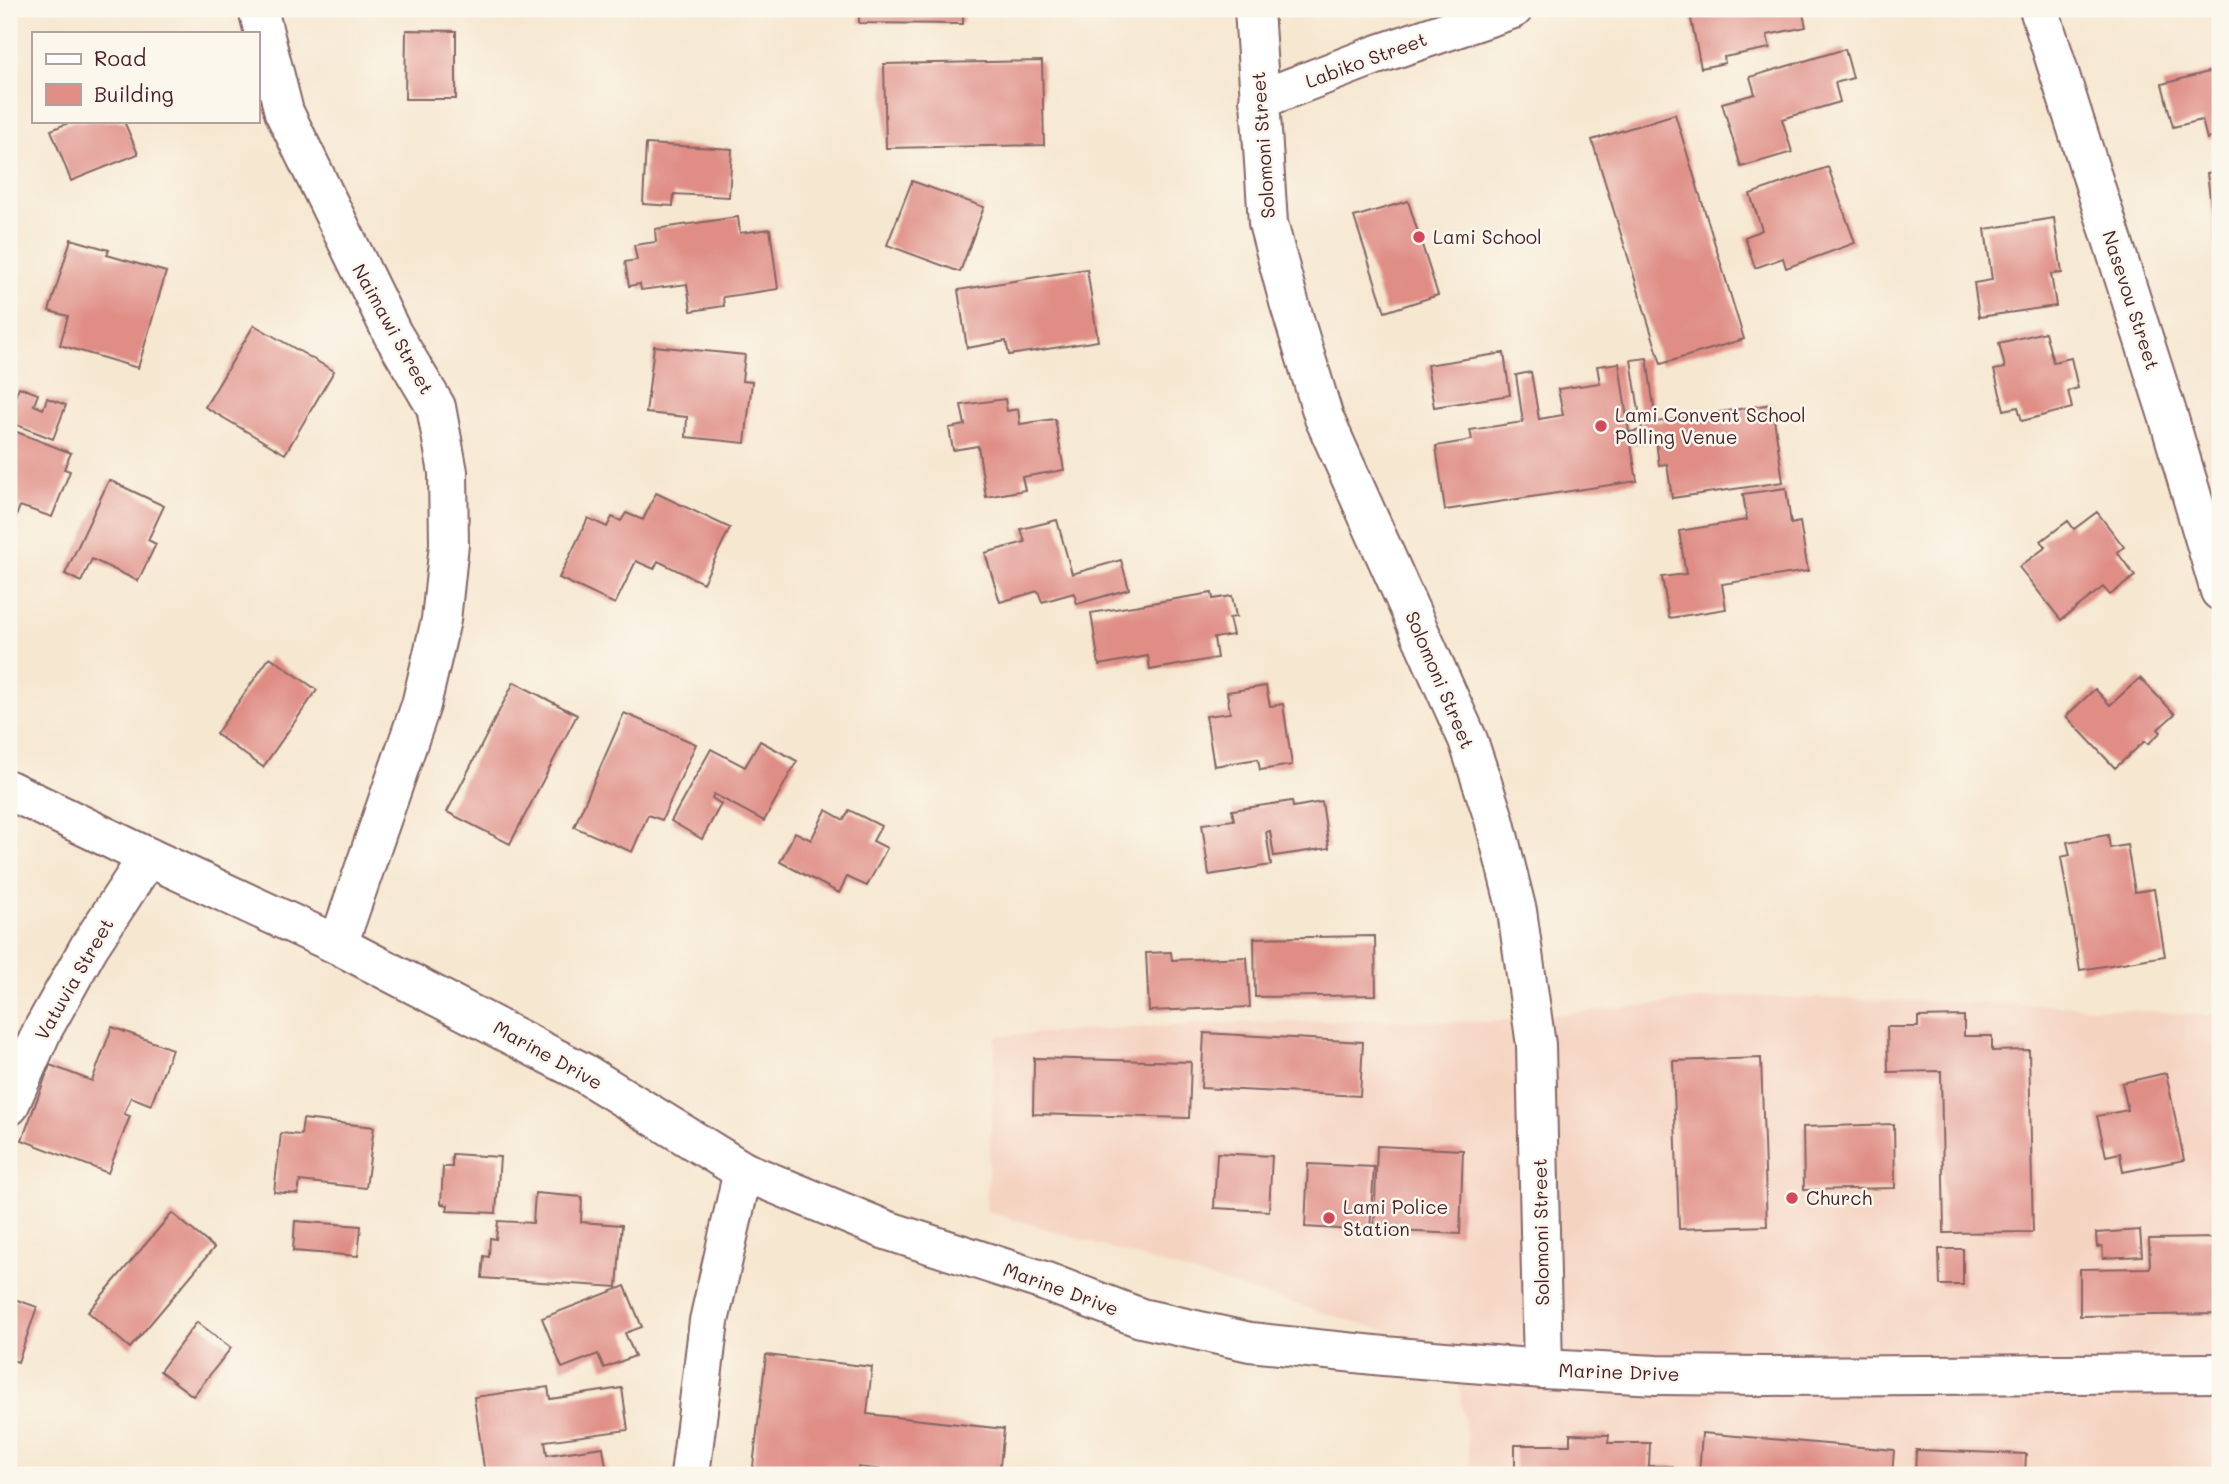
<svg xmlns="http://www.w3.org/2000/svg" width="2229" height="1484" font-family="Mali,sans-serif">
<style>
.built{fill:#f5d3c1}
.building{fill:#df8d85}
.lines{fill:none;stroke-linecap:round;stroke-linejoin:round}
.street-casing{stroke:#866565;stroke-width:42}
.highway-casing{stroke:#866565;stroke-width:42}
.street{stroke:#fff;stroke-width:38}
.highway{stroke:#fff;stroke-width:38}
.poi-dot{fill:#d1495b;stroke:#fbf7ec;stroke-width:2.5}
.labels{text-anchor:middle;stroke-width:5;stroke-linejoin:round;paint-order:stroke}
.street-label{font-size:19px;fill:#4a1f2b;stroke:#fbf7ec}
.poi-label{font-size:19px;fill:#4a1f2b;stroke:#fbf7ec;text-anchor:start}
</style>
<rect width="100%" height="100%" fill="#fbf7ec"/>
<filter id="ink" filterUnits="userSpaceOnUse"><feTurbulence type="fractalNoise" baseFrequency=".0143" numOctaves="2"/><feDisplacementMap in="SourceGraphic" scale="14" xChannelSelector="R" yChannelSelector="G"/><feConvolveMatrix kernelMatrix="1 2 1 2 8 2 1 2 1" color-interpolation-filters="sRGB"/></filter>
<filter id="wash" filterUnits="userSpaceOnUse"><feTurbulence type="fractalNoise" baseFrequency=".00686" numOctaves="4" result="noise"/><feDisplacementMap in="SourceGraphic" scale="28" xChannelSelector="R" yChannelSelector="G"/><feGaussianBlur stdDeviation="1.57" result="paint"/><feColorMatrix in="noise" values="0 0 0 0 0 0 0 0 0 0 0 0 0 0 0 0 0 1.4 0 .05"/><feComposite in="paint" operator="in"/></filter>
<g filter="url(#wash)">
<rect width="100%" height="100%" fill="#f6e7d0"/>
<path class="built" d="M1736 996 2056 1005 2220 1016V1475H1472L1454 1352 986 1211 996 1036 1198 1024 1357 1020 1489 1022Z"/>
<g id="blocks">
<path class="building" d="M859 9H963V24L859 23Z
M1689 9H1802L1806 27 1767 35 1770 48 1724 57 1725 63 1701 68Z
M406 30 456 31V99H405Z
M1845 49 1853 78 1835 83 1840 102 1782 119 1792 152 1741 167 1722 103 1755 94 1750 77Z
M1042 61 1044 145 886 148 884 64Z
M2220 69V136L2207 139 2202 120 2173 127 2162 84Z
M1675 114 1744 339 1661 364 1592 140Z
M73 121H124L138 154 71 181 51 130Z
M646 144 732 149 729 197 674 194 673 206 643 204Z
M1828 167 1855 243 1786 268 1783 258 1755 268 1745 237 1762 230 1750 194Z
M2220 172V255H2217L2207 173Z
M912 181 984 207 960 272 887 245Z
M1408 201 1438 295 1385 312 1354 217Z
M738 217 740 233 770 229 778 289 723 297 724 306 691 311 687 284 641 290 640 284 629 286 625 262 637 260 634 245 656 242 655 229Z
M2054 218 2062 273 2051 274 2056 306 1979 317 1974 283 1992 280 1985 229Z
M71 239 109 250 107 255 166 272 138 368 60 345 68 316 49 311Z
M1087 269 1098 341 1009 355 1006 341 967 348 958 290Z
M254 325 334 371 285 454 205 407Z
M2045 332 2053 362 2071 358 2078 388 2068 391 2072 408 2022 421 2018 407 2004 410 1994 370 2005 368 1999 343Z
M654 346 745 355 742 381 752 382 745 443 686 437 687 417 646 413Z
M1504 353 1510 395 1434 407 1427 365Z
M1647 358 1656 422 1772 404 1783 482 1672 498 1667 464 1659 465 1656 441 1631 445 1637 481 1445 510 1436 446 1472 440 1470 430 1523 422 1516 375 1531 372 1539 419 1563 415 1558 389 1600 383 1597 366 1619 363 1629 432 1642 430 1631 360Z
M19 387 38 394 34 405 43 409 47 398 66 405 53 439 9 422V412Z
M1005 399 1007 411 1018 409 1020 424 1055 419 1064 470 1022 477 1025 490 986 497 978 446 953 450 949 428 965 425 961 405Z
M9 429 71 453 64 469 70 471 52 517 20 506 12 527 9 526Z
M109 480 164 506 148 540 156 544 138 581 92 559 81 582 65 574Z
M1786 488 1791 524 1800 522 1808 571 1722 584 1726 609 1669 618 1662 577 1686 574 1679 531 1747 520 1743 494Z
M656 493 730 528 703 583 658 561 654 569 636 561 615 604 559 578 588 518 607 527 612 517 621 521 626 513 643 520Z
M2097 512 2124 547 2117 552 2135 576 2110 595 2103 587 2061 620 2019 567 2046 547 2041 541 2068 521 2074 529Z
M1057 520 1072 574 1121 560 1129 589 1077 604 1074 593 1042 602 1038 591 1000 602 985 553 1025 542 1021 529Z
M1212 593 1213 599 1232 596 1236 617 1229 618 1233 635 1214 638 1217 658 1150 670 1148 656 1099 665 1091 613Z
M270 657 317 690 263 767 216 734Z
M2140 678 2175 714 2158 729 2161 732 2148 744 2145 741 2115 768 2066 716 2095 689 2110 705Z
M514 682 577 715 510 844 447 812Z
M1266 686 1270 706 1283 704 1292 765 1260 770 1258 759 1214 766 1206 716 1230 713 1227 692Z
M624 713 696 744 662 820 648 815 632 852 574 827Z
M760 741 797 761 764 821 714 794 712 798 721 804 702 839 671 821 711 749 745 767Z
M1292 801 1293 807 1322 802 1329 848 1274 856 1270 831 1266 832 1271 865 1209 875 1202 824 1234 820 1232 810Z
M826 810 844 820 849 810 881 826 873 841 887 848 867 886 847 877 839 893 780 862 795 832 811 840Z
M2108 835 2110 848 2127 845 2135 892 2154 889 2165 956 2080 970 2061 857 2070 855 2067 842Z
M1375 936 1376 995 1255 997 1254 938Z
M1171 952 1172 960 1247 957 1250 1007 1149 1011 1146 953Z
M1964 1016V1036H1992V1051L2029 1050 2033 1232 1944 1233 1941 1071 1888 1072 1887 1027H1918V1017Z
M112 1027 172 1049 151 1105 131 1097 124 1114 130 1116 108 1173 22 1140 50 1065 92 1081Z
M1204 1033 1363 1042 1360 1096 1201 1088Z
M1034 1058 1191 1062 1189 1118 1033 1114Z
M1761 1058 1767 1226 1679 1229 1673 1061Z
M2166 1073 2184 1160 2123 1172 2120 1153 2106 1156 2097 1116 2128 1110 2122 1083Z
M303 1119 374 1127 366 1188 300 1181 298 1194 274 1192 281 1133 301 1135Z
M1894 1124 1895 1188 1804 1190 1803 1127Z
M1377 1146 1463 1150 1460 1234 1374 1230Z
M1217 1153 1272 1156 1269 1211 1214 1208Z
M452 1154 500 1157 496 1213 447 1211 448 1205 441 1204 443 1167H452Z
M1308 1164 1374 1167 1370 1231 1305 1227Z
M535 1193 582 1197 581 1222 622 1225 617 1287 482 1278 484 1256 489 1257 490 1238 496 1239 498 1221 533 1223Z
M172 1213 214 1248 130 1348 88 1312Z
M295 1221 361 1226 358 1256 293 1251Z
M2140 1230 2142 1256 2103 1258 2102 1246 2097 1247 2096 1233Z
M2220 1238V1314L2080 1316V1269L2150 1268 2149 1239Z
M1939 1249H1963V1285H1940Z
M625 1286 642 1327 625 1333 635 1356 604 1368 598 1354 562 1368 542 1318Z
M9 1297 37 1307 18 1362 9 1359Z
M197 1322 231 1348 193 1396 160 1371Z
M766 1355 872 1367 867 1414 1004 1429 999 1475H929L858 1467V1475H752Z
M548 1387 550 1399 622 1388 628 1430 545 1441 547 1455 603 1447 607 1475H485L474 1397Z
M1702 1433 1894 1450 1892 1475H1699Z
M1570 1434 1609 1435 1608 1443H1650L1649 1466H1673V1475H1515V1445H1570Z
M1916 1450 2026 1454 2025 1475H1915Z
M2220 1471V1475H2190L2189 1473Z"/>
</g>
</g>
<g filter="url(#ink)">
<use href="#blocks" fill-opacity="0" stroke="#866565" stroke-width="2"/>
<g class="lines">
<defs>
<path id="street" d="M258 9 284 112 392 333 436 407 448 472 449 544 441 620 421 705 338 945
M1254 9 1268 223 1289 302 1324 418 1468 740 1494 819 1517 911 1536 1045 1543 1369
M2039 9 2169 419 2220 591
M1259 100 1376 55 1513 9
M9 1106 42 1031 89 947 148 857
M690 1475 709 1321 743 1171"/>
<path id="highway" d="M9 790 148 857 338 945 582 1072 743 1171 886 1230 1041 1280 1141 1318 1250 1342 1384 1356 1543 1369 1657 1375 1768 1376 2220 1373"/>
</defs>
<use href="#street" class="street-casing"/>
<use href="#highway" class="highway-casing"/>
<use href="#street" class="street"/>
<use href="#highway" class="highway"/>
</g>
</g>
<g class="poi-dot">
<circle cx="1419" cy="237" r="7"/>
<circle cx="1601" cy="426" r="7"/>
<circle cx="1792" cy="1198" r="7"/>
<circle cx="1329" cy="1218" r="7"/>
</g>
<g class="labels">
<g class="street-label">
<text transform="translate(1366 60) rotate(-20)" y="7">Labiko Street</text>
<text transform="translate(1263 145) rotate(-94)" y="7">Solomoni Street</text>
<text transform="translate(2131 300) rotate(72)" y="7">Nasevou Street</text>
<text transform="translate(393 329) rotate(61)" y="7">Naimawi Street</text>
<text transform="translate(1440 680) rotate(67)" y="7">Solomoni Street</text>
<text transform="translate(74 979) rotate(-60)" y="7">Vatuvia Street</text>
<text transform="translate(548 1055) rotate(29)" y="7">Marine Drive</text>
<text transform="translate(1541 1232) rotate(-91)" y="7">Solomoni Street</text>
<text transform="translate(1061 1289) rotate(20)" y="7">Marine Drive</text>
<text transform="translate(1619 1372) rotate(2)" y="7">Marine Drive</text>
</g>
<g class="poi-label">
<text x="1433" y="244">Lami School</text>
<text x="1615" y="422">Lami Convent School<tspan x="1615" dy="22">Polling Venue</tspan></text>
<text x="1806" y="1205">Church</text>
<text x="1343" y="1214">Lami Police<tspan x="1343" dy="22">Station</tspan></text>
</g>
</g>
<rect width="2229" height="1484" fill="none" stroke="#fbf7ec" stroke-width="35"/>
<rect x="32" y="32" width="228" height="91" fill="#fbf7ec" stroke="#b4a19f" stroke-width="2"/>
<rect x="46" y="54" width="35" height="10" fill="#ffffff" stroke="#b4a19f" stroke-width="2"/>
<text x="94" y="66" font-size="21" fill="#4a1f2b">Road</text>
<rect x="46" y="84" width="35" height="21" fill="#df8d85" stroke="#b4a19f" stroke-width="2"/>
<text x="94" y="102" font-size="21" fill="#4a1f2b">Building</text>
</svg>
